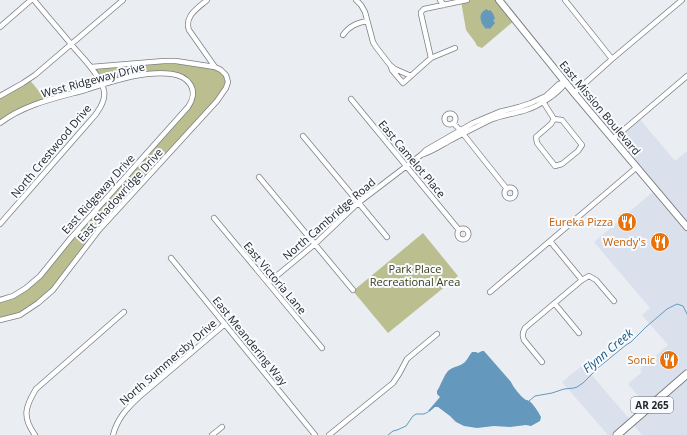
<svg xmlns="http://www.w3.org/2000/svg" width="687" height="435" font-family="'Open Sans',sans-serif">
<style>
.built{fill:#dae1ed}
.green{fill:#bbbf8f}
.water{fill:#6498bd}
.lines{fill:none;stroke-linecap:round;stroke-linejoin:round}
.stream{stroke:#6498bd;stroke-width:1}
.minor-casing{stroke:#7c7f83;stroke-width:6}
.secondary-casing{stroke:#7c7f83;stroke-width:8}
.primary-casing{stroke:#7c7f83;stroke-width:9}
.minor{stroke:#fff;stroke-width:4.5}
.secondary{stroke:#fff;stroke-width:6}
.primary{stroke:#fff;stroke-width:7}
.labels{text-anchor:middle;stroke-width:4;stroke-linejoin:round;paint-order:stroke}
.shield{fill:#f8fbff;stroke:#646768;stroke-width:1}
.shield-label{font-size:10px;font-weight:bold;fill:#252728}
.street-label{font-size:11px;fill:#252728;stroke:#f8fbff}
.food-label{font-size:11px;fill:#c56008;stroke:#f8fbff;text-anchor:end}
.park-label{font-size:11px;fill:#3c3e11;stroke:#f8fbff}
.water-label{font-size:12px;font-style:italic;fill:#1b567c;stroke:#f8fbff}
</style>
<rect width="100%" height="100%" fill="#eaeef3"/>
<path class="built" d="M638 117 675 161 687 151V435H642L631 422 617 435H608L562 382 583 365 632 422 648 407 628 384 642 372 640 369 668 345 642 315 650 308 594 242 655 190 613 139Z"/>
<path class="green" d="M467 0H499L515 20 482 48 477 46 475 42 466 30 461 1Z
M164 61 215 67 226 75V88L99 230 53 290 20 315 0 320V300L13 296 40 276 190 103 192 87 182 76 144 74 102 85 91 67Z
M29 79 47 101 33 105 0 123V96Z
M423 233 458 276 388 333 353 291Z"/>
<path class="water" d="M487 9 488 11 490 10C493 13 494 15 495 19L493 20 495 23 490 29 488 28 486 29C480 23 477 13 487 9Z
M482 351H484L511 382C513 387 521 397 526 400 527 400 528 400 529 401 533 403 539 413 541 417L540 421 531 426 526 425 510 427 494 426 477 428 464 426 456 422 450 416 438 407H435L429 412 428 411 440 397 437 394V391C441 385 443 377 448 371 453 366 460 367 465 362 468 359 469 355 472 352H476L478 353Z"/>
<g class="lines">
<path class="stream" d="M529 401 535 396 552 393 564 389 574 388 577 387 583 383 599 367 626 345 631 342 646 327 667 309 677 304 683 306 687 314
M388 435 393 431 397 430 406 426 413 416 416 414H424L428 412"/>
<defs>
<path id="minor" d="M207 0C198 8 184 16 189 30L215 67
M356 0 361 5 365 12 373 42 376 47 390 65 395 69 411 76
M440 0 444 5
M565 0 612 59
M0 27 31 0
M343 35C349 26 357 23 367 21
M431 58 421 14V12L424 9 467 0
M391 67 392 70 403 83 431 58 455 48
M574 93 612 59 682 0
M0 96 23 83 35 75 123 0
M351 99 459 230
M542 100 554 119
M444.5 119a5.5 5.5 0 1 1 11 0a5.5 5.5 0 1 1-11 0Z
M554 119 562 120 582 145 578 151 562 164 555 166 537 143 536 137 551 124Z
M0 123C25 104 56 98 85 90 111 82 144 70 172 74 179 75 186 78 190 84 195 91 193 100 188 107L70 239 40 276 26 288 13 296 0 300
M453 123 460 130 507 189
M303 136 387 237
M613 139 687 76
M421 155C431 152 440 146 449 141 462 134 476 127 490 120 501 115 514 114 526 110 539 106 558 94 566 82
M259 177 353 290
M504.5 193a5.5 5.5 0 1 1 11 0a5.5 5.5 0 1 1-11 0Z
M214 218 322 348
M0 224 90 121C97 114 106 101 104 91 102 78 85 60 76 50 62 33 48 17 34 0
M457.5 234a5.5 5.5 0 1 1 11 0a5.5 5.5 0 1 1-11 0Z
M550 241 582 280
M171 258 315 435
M268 283 315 244 358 203 421 155 426 150 473 123 499 112 519 107 531 103 546 96 559 84 566 82
M490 292 637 167
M555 304 579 333
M0 320 20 315 38 303 53 290 99 230 217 101 226 88 228 82 226 75 221 70 215 67 176 61H164L91 67
M542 362 524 340C522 336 522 333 525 328L582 280 589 276 596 280 614 301
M35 435C22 417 25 407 36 389L124 312
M113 435C117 419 127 408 139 397L225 324
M212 435 222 427
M329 435 393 383 399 374 407 359 437 334"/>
<path id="secondary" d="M499 0 574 93 687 227"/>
<path id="primary" d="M617 435 687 374"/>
</defs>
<use href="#minor" class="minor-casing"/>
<use href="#secondary" class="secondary-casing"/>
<use href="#primary" class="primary-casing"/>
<use href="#minor" class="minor"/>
<use href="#secondary" class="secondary"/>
<use href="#primary" class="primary"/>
</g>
<defs>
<symbol id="restaurant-disc" viewBox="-11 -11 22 22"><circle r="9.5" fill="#e8710a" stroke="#f8fbff"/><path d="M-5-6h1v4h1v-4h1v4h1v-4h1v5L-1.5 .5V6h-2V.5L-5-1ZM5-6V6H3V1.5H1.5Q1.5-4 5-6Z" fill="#fff"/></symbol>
</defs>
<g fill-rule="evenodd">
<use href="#restaurant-disc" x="616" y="211" width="22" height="22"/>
<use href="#restaurant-disc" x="649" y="231" width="22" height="22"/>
<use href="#restaurant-disc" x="658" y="349" width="22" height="22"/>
</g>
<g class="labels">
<rect class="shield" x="631" y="397" width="42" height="16" rx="3"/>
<g class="shield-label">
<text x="652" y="409">AR 265</text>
</g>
<g class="street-label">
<text transform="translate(93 80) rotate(-15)" y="4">West Ridgeway Drive</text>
<text transform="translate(600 108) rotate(50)" y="4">East Mission Boulevard</text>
<text transform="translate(51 151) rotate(-50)" y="4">North Crestwood Drive</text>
<text transform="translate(412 159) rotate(50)" y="4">East Camelot Place</text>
<text transform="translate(98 194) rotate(-48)" y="4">East Ridgeway Drive</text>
<text transform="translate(120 195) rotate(-48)" y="4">East Shadowridge Drive</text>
<text transform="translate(329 219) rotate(-41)" y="4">North Cambridge Road</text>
<text transform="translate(275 278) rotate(50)" y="4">East Victoria Lane</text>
<text transform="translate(250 341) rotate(51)" y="4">East Meandering Way</text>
<text transform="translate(168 362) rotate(-41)" y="4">North Summersby Drive</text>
</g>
<g class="food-label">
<text x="613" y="226">Eureka Pizza</text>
<text x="646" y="246">Wendy's</text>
<text x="655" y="364">Sonic</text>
</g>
<g class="park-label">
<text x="415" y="273">Park Place<tspan x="415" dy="13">Recreational Area</tspan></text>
</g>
<g class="water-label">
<text transform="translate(608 351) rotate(-40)" y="4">Flynn Creek</text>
</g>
</g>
</svg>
